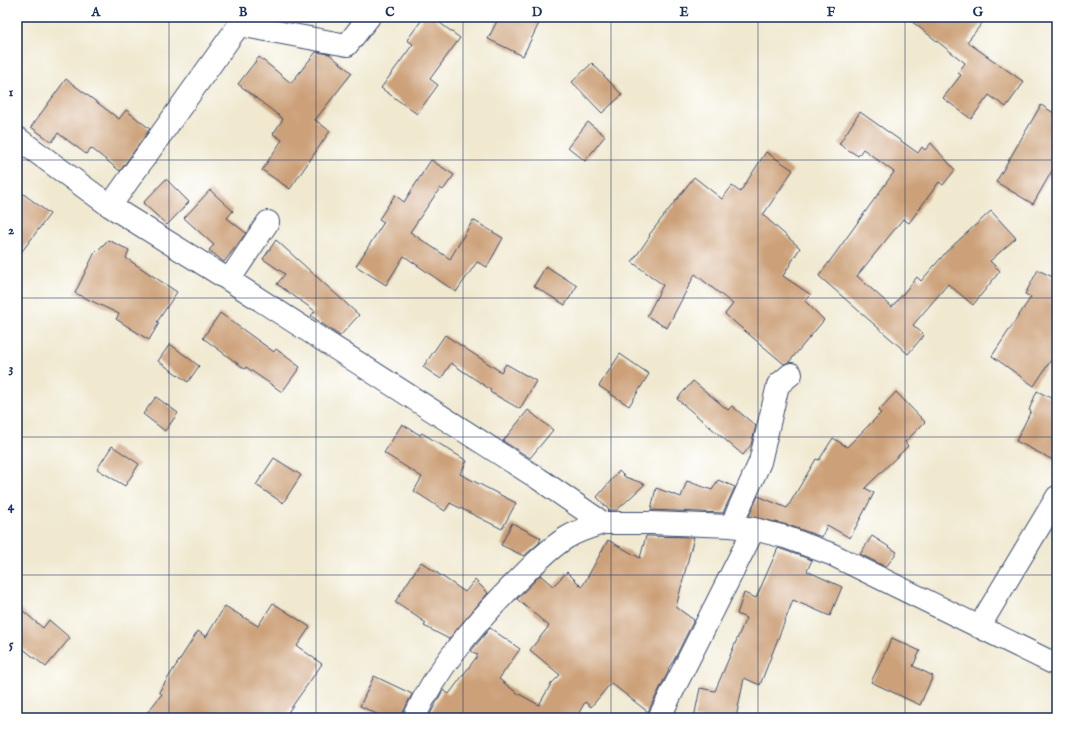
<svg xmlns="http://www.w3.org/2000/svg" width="1074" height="735" font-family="'IM FELL English',serif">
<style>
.building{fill:#cca078}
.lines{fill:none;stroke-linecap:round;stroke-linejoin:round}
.minor-casing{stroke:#3b4b6f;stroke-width:24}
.minor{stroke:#fff;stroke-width:22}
.grid{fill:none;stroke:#1b2f5e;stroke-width:1;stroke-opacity:0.55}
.neatline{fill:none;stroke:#1b2f5e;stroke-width:1.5}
.grid-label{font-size:13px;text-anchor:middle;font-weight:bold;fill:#1b2f5e}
</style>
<rect width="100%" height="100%" fill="#fff"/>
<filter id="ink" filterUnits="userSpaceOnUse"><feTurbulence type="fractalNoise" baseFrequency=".025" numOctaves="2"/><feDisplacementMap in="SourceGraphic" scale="8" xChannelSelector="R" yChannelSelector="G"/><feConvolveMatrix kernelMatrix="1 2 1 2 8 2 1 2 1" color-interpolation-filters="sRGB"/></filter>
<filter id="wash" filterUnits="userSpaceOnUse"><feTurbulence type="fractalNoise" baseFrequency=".012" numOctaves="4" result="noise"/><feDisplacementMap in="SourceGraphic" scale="16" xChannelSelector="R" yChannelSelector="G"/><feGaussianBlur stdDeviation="0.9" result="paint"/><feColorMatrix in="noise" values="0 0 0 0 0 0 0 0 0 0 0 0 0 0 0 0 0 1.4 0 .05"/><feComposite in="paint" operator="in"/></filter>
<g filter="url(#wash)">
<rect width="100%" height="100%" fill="#f0e9d0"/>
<g id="blocks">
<path class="building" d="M424 17H432L460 38 430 79 438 85 417 114 381 88 413 44 407 40Z
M499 17H542L523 56 488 39Z
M906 17H987L967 42 1024 82 1006 107 989 95 971 119 943 98 961 75 958 73 965 63Z
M316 52 329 54 352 73 315 120 330 131 290 189 262 170 282 140 273 134 283 119 238 84 259 57 291 83Z
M592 63 622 95 602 113 572 82Z
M66 79 119 119 126 110 150 129 120 171 91 148 86 154 58 133 52 142 31 127Z
M1041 105 1057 115V162L1033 204 996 182Z
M860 112 918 153 922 147 925 150 931 143 955 170 943 185 939 182 909 223 903 219 857 276 892 307 917 277 921 281 947 251 991 211 1016 238 990 261 1000 271 973 305 948 284 913 325 924 335 908 354 819 276 894 172 863 149 858 156 839 144Z
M588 122 605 136 585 161 568 147Z
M766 152 793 170 763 215 800 248 783 276 811 295 805 301 824 320 789 362 784 364 725 314 733 304 695 274 667 328 647 316 663 285 632 262 650 236 649 235 694 177 722 199 732 186 740 192Z
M431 160 454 175 443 190 440 188 410 232 450 259 473 220 503 238 487 267 477 262 456 292 404 256 386 285 356 266 384 222 379 219 395 195 404 202Z
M166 179 189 202 167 225 143 203Z
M17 189 50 214 17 258Z
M210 190 233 211 227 218 246 233 224 262 209 250 214 245 184 218Z
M108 240 129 250 126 258 177 292 157 322 159 323 149 340 116 319 119 314 75 293 94 254Z
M276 240 359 315 340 336 311 316 315 311 277 284 285 274 263 259Z
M546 266 577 286 565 305 534 286Z
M1038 270 1057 279V351L1034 386 992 356 1031 297 1025 294Z
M220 313 274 352 276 349 300 367 282 392 246 367 245 369 203 338Z
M445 335 501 372 506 364 536 381 520 409 490 392 491 390 451 363 441 379 423 367Z
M170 344 199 366 188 382 158 361Z
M620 354 649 374 629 406 599 386Z
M693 381 728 410 732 406 756 426 751 445 743 455 677 399Z
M1037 391 1057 401V462L1016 441 1031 411 1029 410Z
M896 392 925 422 905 442 908 446 865 488 874 493 850 538 827 525 822 537 788 525 749 516 758 496 787 508 816 459 819 460 833 438 847 447 881 413 878 411Z
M156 397 178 413 165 431 143 414Z
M528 410 553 430 530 458 503 441Z
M402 424 420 435 422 433 467 461 460 474 516 503 502 529 450 503 445 511 414 491 422 477 384 453Z
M112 446 139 464 125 486 97 469Z
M274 458 301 475 283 503 256 485Z
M619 471 625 477 645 484 617 510H609L597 497Z
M718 480 735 487 723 513 651 510 656 488 681 497 687 481 712 490Z
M512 523 541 538 539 543 524 556 501 545Z
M646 536 694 537 676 607 694 620 674 660 668 669 669 670 648 712 611 683 591 707 585 702 576 718H428L443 690 449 694 478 655 471 651 490 628 520 649 499 679 517 693 539 705 551 684 560 675 530 650 549 626 517 599 540 575 553 586 567 572 582 587 608 540 640 558Z
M872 536 897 552 886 567 860 554Z
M778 548 812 560 807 571 842 587 830 616 793 600 760 685 744 678 736 718H694L700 688 715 691 746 618 737 614 744 593 756 598Z
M421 562 465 592 475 580 488 593 449 639 424 626 426 623 395 602Z
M273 603 310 627 297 646 322 664 284 718H143L162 694 159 692 198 631 206 637 225 606 258 626Z
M17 606 43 628 49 620 70 638 46 667 17 644Z
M892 638 920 651 913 666 933 676 920 705 871 682Z
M374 676 412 694 400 718H385L360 706Z"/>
</g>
</g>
<g filter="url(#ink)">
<use href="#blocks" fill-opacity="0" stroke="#3b4b6f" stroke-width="1"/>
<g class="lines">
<defs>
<path id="minor" d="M17 138 110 206 229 280 539 479 603 523H651L731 526 754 529 785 537 831 554 1057 665
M110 206 239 25 347 45 369 17
M229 280 268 222
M731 526 760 462 778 385 791 374
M979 627 1057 497
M414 718C437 667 475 624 514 584 530 568 547 550 566 538 577 531 590 527 603 523
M659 718 754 529"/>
</defs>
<use href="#minor" class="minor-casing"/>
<use href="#minor" class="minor"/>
</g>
</g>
<path class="grid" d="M169 17V718M316 17V718M463 17V718M611 17V718M758 17V718M905 17V718M17 160H1057M17 298H1057M17 437H1057M17 575H1057"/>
<rect width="1074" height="735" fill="none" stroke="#fff" stroke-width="44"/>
<rect x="22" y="22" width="1030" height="691" class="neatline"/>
<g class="grid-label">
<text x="96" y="16">A</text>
<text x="243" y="16">B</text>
<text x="390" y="16">C</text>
<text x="537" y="16">D</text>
<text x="684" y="16">E</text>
<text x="831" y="16">F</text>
<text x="978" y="16">G</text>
<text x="11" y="96">1</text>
<text x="11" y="234">2</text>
<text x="11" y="372">3</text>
<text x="11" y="510">4</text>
<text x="11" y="648">5</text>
</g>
</svg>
